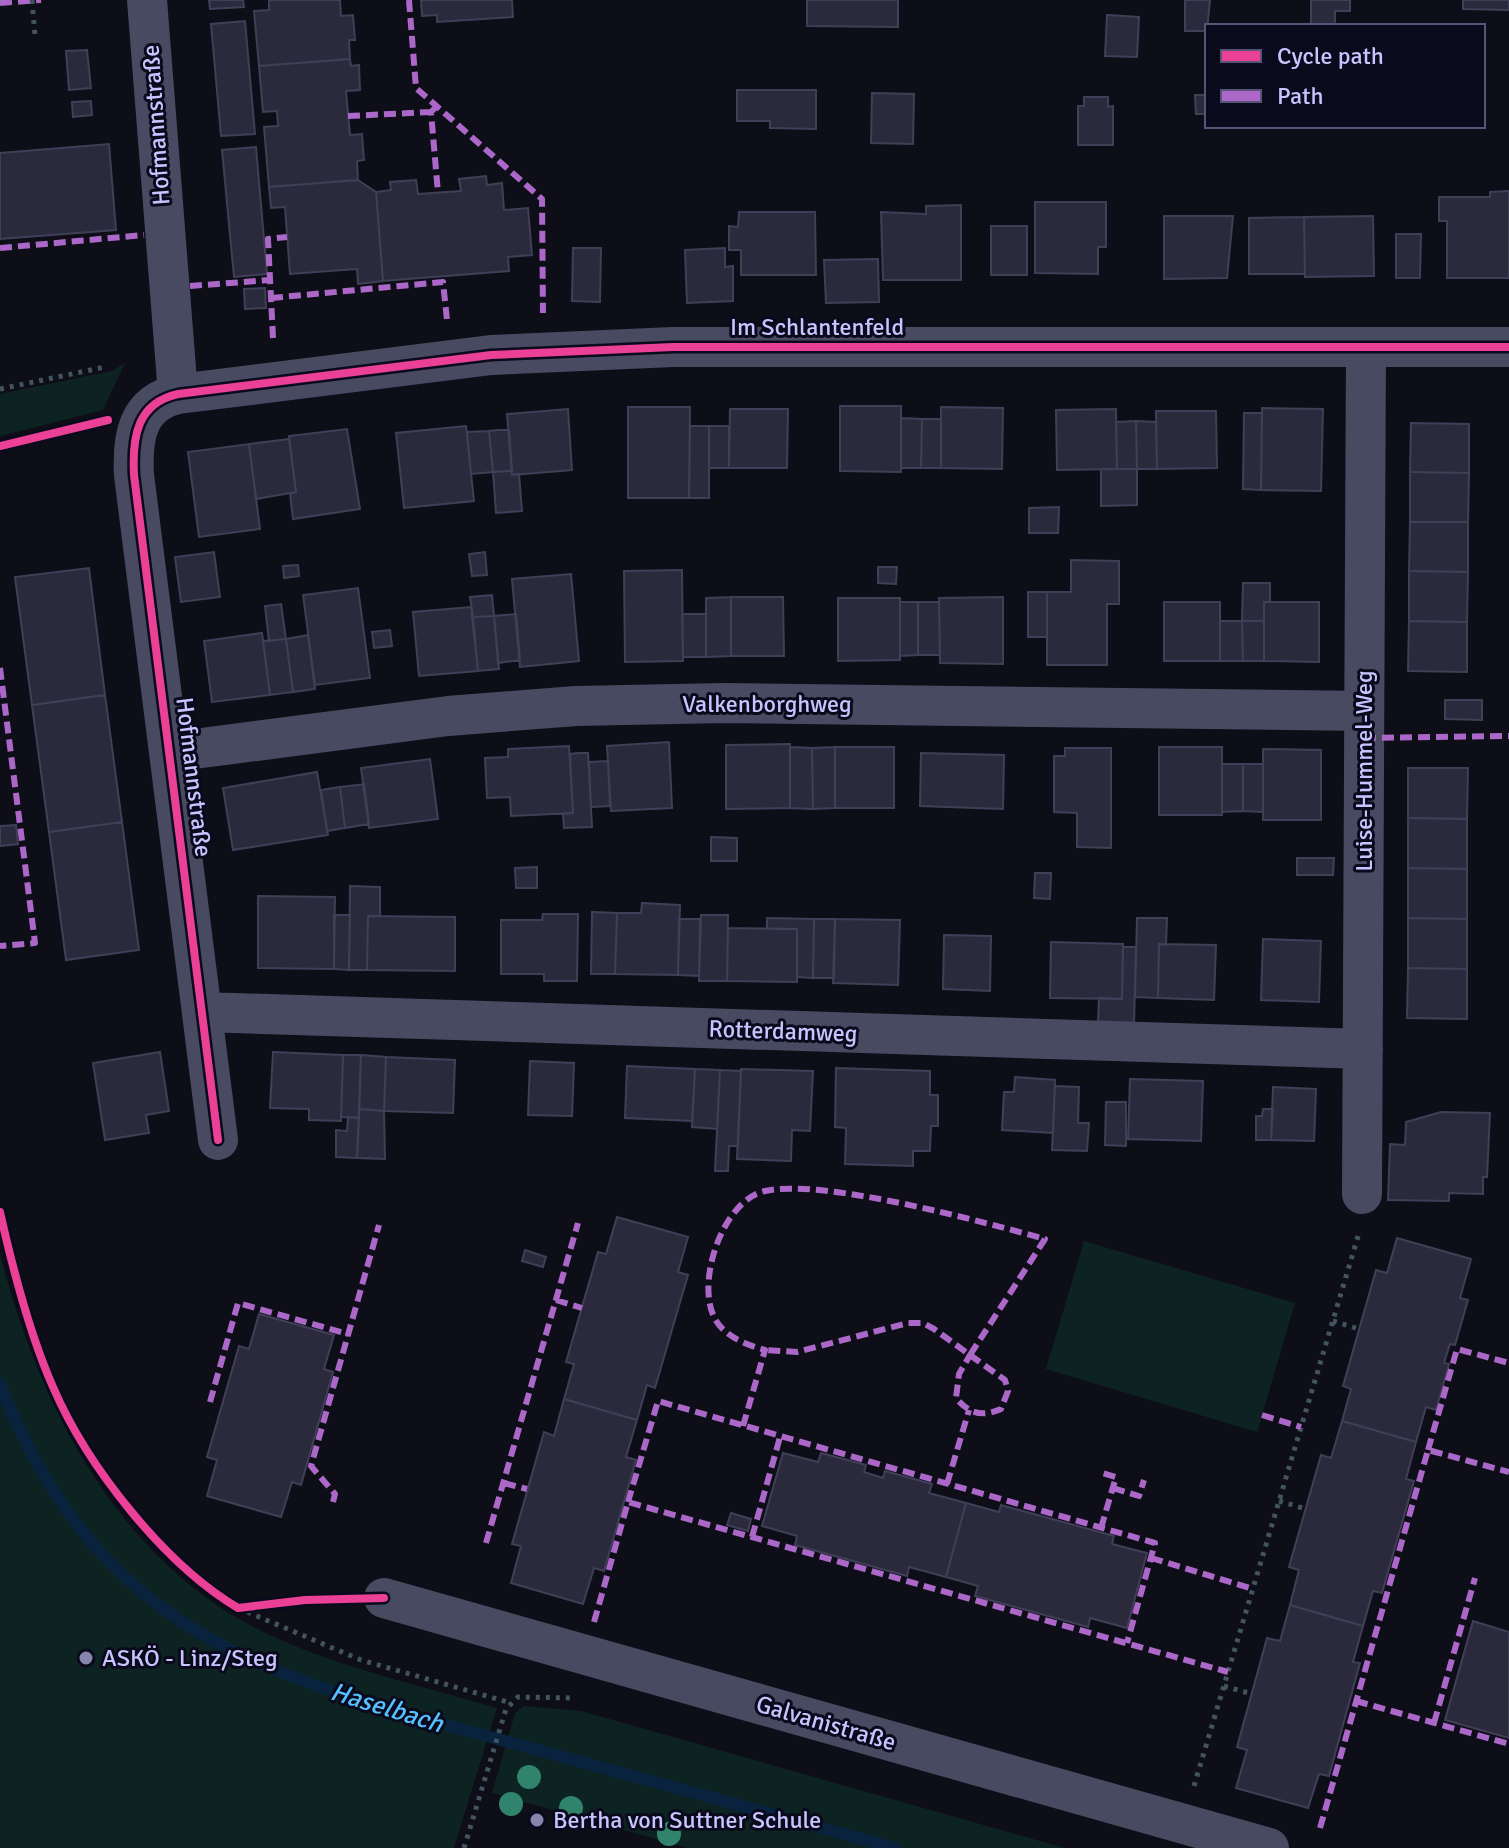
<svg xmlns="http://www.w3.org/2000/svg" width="1509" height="1848" font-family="Signika,sans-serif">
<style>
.green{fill:#0d2322}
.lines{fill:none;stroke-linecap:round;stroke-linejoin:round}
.stream{stroke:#09223d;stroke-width:12}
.building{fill:#2b2a3c;stroke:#413f58;stroke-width:2}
.path{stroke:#42545f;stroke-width:5;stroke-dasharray:4 6;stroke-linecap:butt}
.minor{stroke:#484a61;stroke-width:40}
.quiet{stroke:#ac68c9;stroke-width:6;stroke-dasharray:12 6;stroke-linecap:butt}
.cycleway-casing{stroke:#0b0a1c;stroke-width:13}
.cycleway{stroke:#ea4096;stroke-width:8}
.tree{fill:#2f846b}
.poi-dot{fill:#8685ae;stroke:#0b0a1c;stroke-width:3}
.labels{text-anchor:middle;stroke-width:6;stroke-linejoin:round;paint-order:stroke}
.street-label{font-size:24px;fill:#c6c5ff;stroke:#0b0a1c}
.poi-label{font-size:24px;fill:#c6c5ff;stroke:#0b0a1c;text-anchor:start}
.water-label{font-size:26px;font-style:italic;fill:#53c0ff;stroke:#0b0a1c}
</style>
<rect width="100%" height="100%" fill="#0e0e18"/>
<path class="green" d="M125 363 103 410 0 436V394L112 371Z
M1084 1241 1295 1303 1257 1432 1046 1369Z
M0 1254C36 1397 113 1551 248 1624 325 1665 414 1683 497 1708L454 1848H0Z
M524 1706 581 1711 1065 1848H688L492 1793 515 1713Z"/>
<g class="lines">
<path class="stream" d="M0 1384C104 1647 280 1679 527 1747 649 1780 772 1814 895 1848"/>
</g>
<path class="building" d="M209 0H243L244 7 210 9Z
M269 0H340L341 16 353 15 355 40H349L350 59 259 66 254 11 269 10Z
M421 0H512L513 17 437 22V15L422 16Z
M807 0H898V27L807 26Z
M1185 0H1210L1207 31H1185Z
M1311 0H1350V11H1335V26H1311Z
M1463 0H1509V10L1463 9Z
M1107 15 1139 17 1137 57 1105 56Z
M245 21 255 134 221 136 211 24Z
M87 50 91 88 69 90 66 51Z
M350 59 351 66 359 65 360 90 346 91 350 135 362 134 364 160 357 161 358 180 269 187 264 127 278 126 277 111 263 112 259 66Z
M737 90H816V129L770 128V121H737Z
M872 93 914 94 913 144 871 143Z
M1195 95H1207V114H1196Z
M1084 97H1108V107L1113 106V145H1078V106H1084Z
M91 101 92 115 73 117 72 102Z
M109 144 116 230 0 239V153Z
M256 147 267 274 234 277 222 150Z
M486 176 487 185 502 183 504 210 528 208 532 255 508 257 509 271 383 281 376 192 391 190 390 182 416 180 418 194 461 191 459 179Z
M358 180 376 192 383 281 358 284 357 269 290 274 285 207 271 208 269 187Z
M1509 191V278H1447V221H1439V197H1490V192Z
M1035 202H1106V247H1098V274L1035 273Z
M961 205V280H883L881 212 926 214V206Z
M739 212H815L816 275H741V250H729V226L738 227Z
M1164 216H1233L1227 278 1164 279Z
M1373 216 1374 276 1305 277 1304 217Z
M1304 217 1305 274H1249V218Z
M991 226H1027V275H991Z
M1396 234H1421L1420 278H1396Z
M573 248H601L600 302 572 301Z
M725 248V267L733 266V301L687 303 685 250Z
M878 259 879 302 826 303 824 260Z
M265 288 266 308 245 309 244 289Z
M840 406H901V472L840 471Z
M628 407H690L689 498H628Z
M941 407 1003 408 1002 469 941 468Z
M1262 408 1323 409 1321 491 1261 490Z
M568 409 572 470 512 475 507 414Z
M730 409H788L787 468H729Z
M1116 409 1117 469 1057 470 1056 410Z
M1156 411H1216L1217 468 1157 469Z
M1244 413H1262L1261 490 1243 489Z
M901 418 922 419 921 468H901Z
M922 419H941V468H921Z
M1136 421 1137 469H1117L1116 422Z
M1136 421 1156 422 1157 469H1137Z
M1411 423 1469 424V473L1410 472Z
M466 426 474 501 404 508 396 433Z
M690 426H709V498H689Z
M709 426H729V468H709Z
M347 429 360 509 293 519 290 494 296 492 289 436Z
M499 430H509L512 471 493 472 489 431Z
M489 431 493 472 471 474 467 432Z
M289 439 296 492 256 499 249 444Z
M249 444 260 529 199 537 188 452Z
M1101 469H1137V505L1101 506Z
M512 471V475L519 474 522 511 496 513 493 472Z
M1410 472 1469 473 1468 522H1410Z
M1059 507 1058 533H1029V508Z
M1410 522H1468V572L1409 571Z
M214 552 220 597 181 602 175 557Z
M485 552 487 575 472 576 469 554Z
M1071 560 1119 561V604H1107V665H1047V592H1071Z
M298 565 299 576 284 578 283 566Z
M878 567H897L896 584 878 583Z
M89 568 105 695 32 705 15 577Z
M682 570 683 661 625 662 624 571Z
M1409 571 1468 572 1467 622 1409 621Z
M571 574 579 661 520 667 512 579Z
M1243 583H1270V602H1264V621H1242Z
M358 588 370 678 315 685 303 595Z
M1028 592H1047V637H1028Z
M492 595 494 616 473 617 470 597Z
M731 597H783L784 656H731Z
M731 597V656L706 657V598Z
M1003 597V664L940 663 939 598Z
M838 598H900V660L838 661Z
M900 602H918V655L900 656Z
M918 602H939L940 655H918Z
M1164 602H1220V661H1164Z
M1264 602H1319V662L1264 661Z
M281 604 286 639 269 641 265 606Z
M471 607 478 671 419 676 413 612Z
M516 614 520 660 498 663 494 616Z
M682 614H706V657H683Z
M494 616 499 669 478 671 473 617Z
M1220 621H1242L1243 661H1220Z
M1242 621H1264V661H1243Z
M1409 621 1467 622V672L1408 671Z
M390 630 392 646 374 648 372 632Z
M262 633 270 695 212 702 204 641Z
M308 635 315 689 293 692 286 639Z
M286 639 293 692 270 695 263 641Z
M105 695 122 822 49 832 32 705Z
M1445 700H1482V720L1445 719Z
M669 742 672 808 611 811 607 746Z
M790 744V808L726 809V745Z
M569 746 573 813 511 816 510 797 487 798 485 758 508 757V749Z
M790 747 812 748 813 809 790 808Z
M835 747H894V808H835Z
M835 747V808L813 809 812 748Z
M1159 747H1222V815H1159Z
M1065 748H1111V848L1077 847V813L1054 812V756H1065Z
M1263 749 1321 750V820H1263Z
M579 753H588L592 827 564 828 563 814 573 813 570 754Z
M921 753 1004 755 1003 809 920 806Z
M430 759 438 819 369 828 361 768Z
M608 761 610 806 591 807 589 762Z
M1222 764H1243V811L1222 812Z
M1243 764H1263V812L1243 811Z
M1408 768H1468L1467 819 1408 818Z
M317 772 328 835 233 850 223 788Z
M364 784 369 824 345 828 340 787Z
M340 787 345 828 327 831 321 790Z
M1408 818 1467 819V869L1408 868Z
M122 822 139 950 66 960 49 832Z
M16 825 18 844 0 846V826Z
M711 837 737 838V861H711Z
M1297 858H1334L1333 875H1297Z
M537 867V888H516L515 868Z
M1408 868 1467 869V919L1408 918Z
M1035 873H1051L1050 899 1034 898Z
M350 886 380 887V916H368L367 970H349Z
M258 896 335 897 334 969 258 968Z
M642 903 680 905 678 975 615 974 617 913H641Z
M592 912 617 913 615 974H591Z
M543 914H578L577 981H544V974H501V920H542Z
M334 915H350L349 970 334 969Z
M701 915H728L727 981H699Z
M368 916 455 917V971L367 970Z
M767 918 814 919 813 978 797 977V929H767Z
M1137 918H1167L1166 945 1159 944 1158 998 1135 997Z
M1408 918 1467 919V969L1408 968Z
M679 919H700L699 976 678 975Z
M814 919H835L834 978H813Z
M835 919 900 920 898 985 833 983Z
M728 928 797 929V982L727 981Z
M944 935 991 936 990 991 943 989Z
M1263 939 1321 941 1319 1002 1261 1000Z
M1051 942 1123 944 1122 999 1050 998Z
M1159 944 1216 945 1214 1000 1158 998Z
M1123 947H1136L1134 1024 1098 1023 1099 998 1122 999Z
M1408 968 1467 969V1019L1407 1018Z
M160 1052 169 1111 146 1115 149 1133 105 1140 93 1063Z
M273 1052 343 1055 341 1121 309 1120V1109L270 1108Z
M343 1055H361L359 1118 341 1117Z
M361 1055 386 1057 384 1111 359 1109Z
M386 1057 455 1060 453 1113 384 1111Z
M530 1061 574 1063 572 1116 528 1115Z
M627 1066 695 1069 692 1121 625 1118Z
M836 1068 930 1071V1095H938V1126H931L930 1151H913V1166L845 1164 846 1128 835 1127Z
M695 1069 720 1070 717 1129 692 1127Z
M741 1069 813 1071 810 1131 792 1130 791 1161 737 1159Z
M720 1070 741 1071 738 1146H729L728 1171H715Z
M1015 1077 1055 1080 1053 1133 1002 1130 1004 1092H1014Z
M1130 1079 1203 1081 1201 1141 1128 1139Z
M1055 1086 1079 1087 1078 1123H1089L1087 1151 1052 1150Z
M1273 1087 1316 1089 1314 1141 1271 1140Z
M1106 1102H1126V1146L1105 1145Z
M359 1109 384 1111 385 1159 357 1158Z
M1263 1109H1273L1271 1140H1256V1116H1262Z
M1441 1112 1490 1113 1487 1177H1483V1194L1449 1193V1201L1388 1200 1390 1144 1405 1145 1406 1122Z
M348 1117 359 1118 357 1158 336 1157V1130L347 1131Z
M617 1217 688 1237 678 1272 688 1275 655 1388 647 1385 637 1420 564 1399 574 1364 566 1362 598 1252 606 1254Z
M1397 1238 1471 1259 1460 1298 1468 1300 1455 1345 1450 1344 1444 1363 1449 1364 1436 1410 1426 1407 1416 1442 1342 1421 1351 1389 1343 1386 1376 1270 1387 1273Z
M525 1250 546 1257 543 1267 522 1261Z
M259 1314 334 1335 324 1369 333 1372 301 1485 292 1482 281 1517 207 1496 217 1460 207 1457 239 1346 249 1349Z
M564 1399 637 1420 626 1457 636 1460 604 1571 594 1568 583 1604 511 1583 521 1546 512 1544 544 1432 554 1436Z
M1342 1421 1416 1442 1406 1479 1414 1481 1382 1593 1373 1591 1363 1626 1290 1605 1299 1570 1289 1567 1321 1455 1331 1458Z
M783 1453 818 1462 821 1453 866 1465 864 1472 883 1478 885 1471 932 1484 929 1493 966 1503 946 1577 909 1567 907 1576 795 1545 797 1536 762 1526Z
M966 1503 999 1512 1001 1505 1114 1536 1112 1544 1147 1553 1127 1628 1090 1618 1088 1627 975 1596 978 1586 946 1577Z
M731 1513 751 1519 748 1531 727 1525Z
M1290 1605 1363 1626 1353 1662 1360 1663 1329 1776 1319 1774 1308 1808 1236 1788 1247 1750 1237 1747 1267 1638 1280 1641Z
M1473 1621 1509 1632V1738L1445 1720Z"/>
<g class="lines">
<path class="path" d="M32 0 35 36
M0 389 105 367
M1333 1321 1359 1329
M1279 1501 1306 1509
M238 1608 361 1660 511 1703
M1224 1686 1252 1694
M1194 1786 1359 1233
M464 1848 506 1709 518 1697 574 1698"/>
<path class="minor" d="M147 0 178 394
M171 752 448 716 576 706 724 703 1364 711
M203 1012 1363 1049
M218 1140 134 475C132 437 137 403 178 394L491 355 673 347H1509
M1362 1194 1366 347
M384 1598 1269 1848"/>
<path class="quiet" d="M409 0 416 88 542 199 543 313
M0 3 41 0
M437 106 431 112 438 193
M348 116 431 112
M0 248 144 235
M190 286 270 280
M271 298 443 282 447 320
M273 338 268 239 287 237
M0 668 35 943 0 946
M1364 738 1509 736
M556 1300 582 1308
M970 1355 1005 1380 1008 1391 1001 1409C983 1417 969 1414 956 1398L959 1374Z
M210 1402 238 1303 348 1334
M1262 1415 1301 1427
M743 1426 765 1350C747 1345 725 1337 715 1319 695 1282 723 1200 765 1191 822 1178 984 1222 1045 1239L970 1355 934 1329 923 1323H908L797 1352 765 1350
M1428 1450 1457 1349 1509 1363
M504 1483 527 1489
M947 1484 969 1410
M1113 1488 1139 1496 1144 1480
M333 1502 335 1494 311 1466 379 1225
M628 1502 658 1401 1155 1543 1127 1643
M1101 1528 1116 1477 1102 1473
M752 1537 780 1437
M486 1543 578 1223
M1151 1558 1253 1589
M594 1622 628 1502 1228 1672
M1356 1701 1509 1744
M1434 1723 1475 1578
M1320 1828 1428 1450 1509 1472"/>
<defs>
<path id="cycleway" d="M0 446 108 420
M218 1140 134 475C132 437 137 403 178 394L491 355 673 347H1509
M0 1212C13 1270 29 1333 53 1387 87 1466 164 1564 238 1608L305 1600 384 1598"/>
</defs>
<use href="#cycleway" class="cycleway-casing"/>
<use href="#cycleway" class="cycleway"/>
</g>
<g class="tree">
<circle cx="529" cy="1777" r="12"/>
<circle cx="511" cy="1804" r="12"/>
<circle cx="571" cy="1808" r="12"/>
<circle cx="669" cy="1834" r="12"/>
</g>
<g class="poi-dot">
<circle cx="86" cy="1658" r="8"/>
<circle cx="537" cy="1820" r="8"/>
</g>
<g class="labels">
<g class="street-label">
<text transform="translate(156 125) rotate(-94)" y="8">Hofmannstraße</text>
<text x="817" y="335">Im Schlantenfeld</text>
<text x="767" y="712">Valkenborghweg</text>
<text transform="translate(1364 771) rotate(-90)" y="8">Luise-Hummel-Weg</text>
<text transform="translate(194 777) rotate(83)" y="8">Hofmannstraße</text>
<text transform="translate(783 1031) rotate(2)" y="8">Rotterdamweg</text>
<text transform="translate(826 1723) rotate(16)" y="8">Galvanistraße</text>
</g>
<g class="poi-label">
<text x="102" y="1666">ASKÖ - Linz/Steg</text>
<text x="553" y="1828">Bertha von Suttner Schule</text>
</g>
<g class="water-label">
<text transform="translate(387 1707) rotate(17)" y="9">Haselbach</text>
</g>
</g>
<rect x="1205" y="24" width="280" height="104" fill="#0b0a1c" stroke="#565577" stroke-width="2"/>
<rect x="1221" y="50" width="40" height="12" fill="#ea4096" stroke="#565577" stroke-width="2"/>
<text x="1277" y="64" font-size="24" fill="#c6c5ff">Cycle path</text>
<rect x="1221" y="90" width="40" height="12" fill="#ac68c9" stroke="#565577" stroke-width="2"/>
<text x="1277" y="104" font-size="24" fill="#c6c5ff">Path</text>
</svg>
